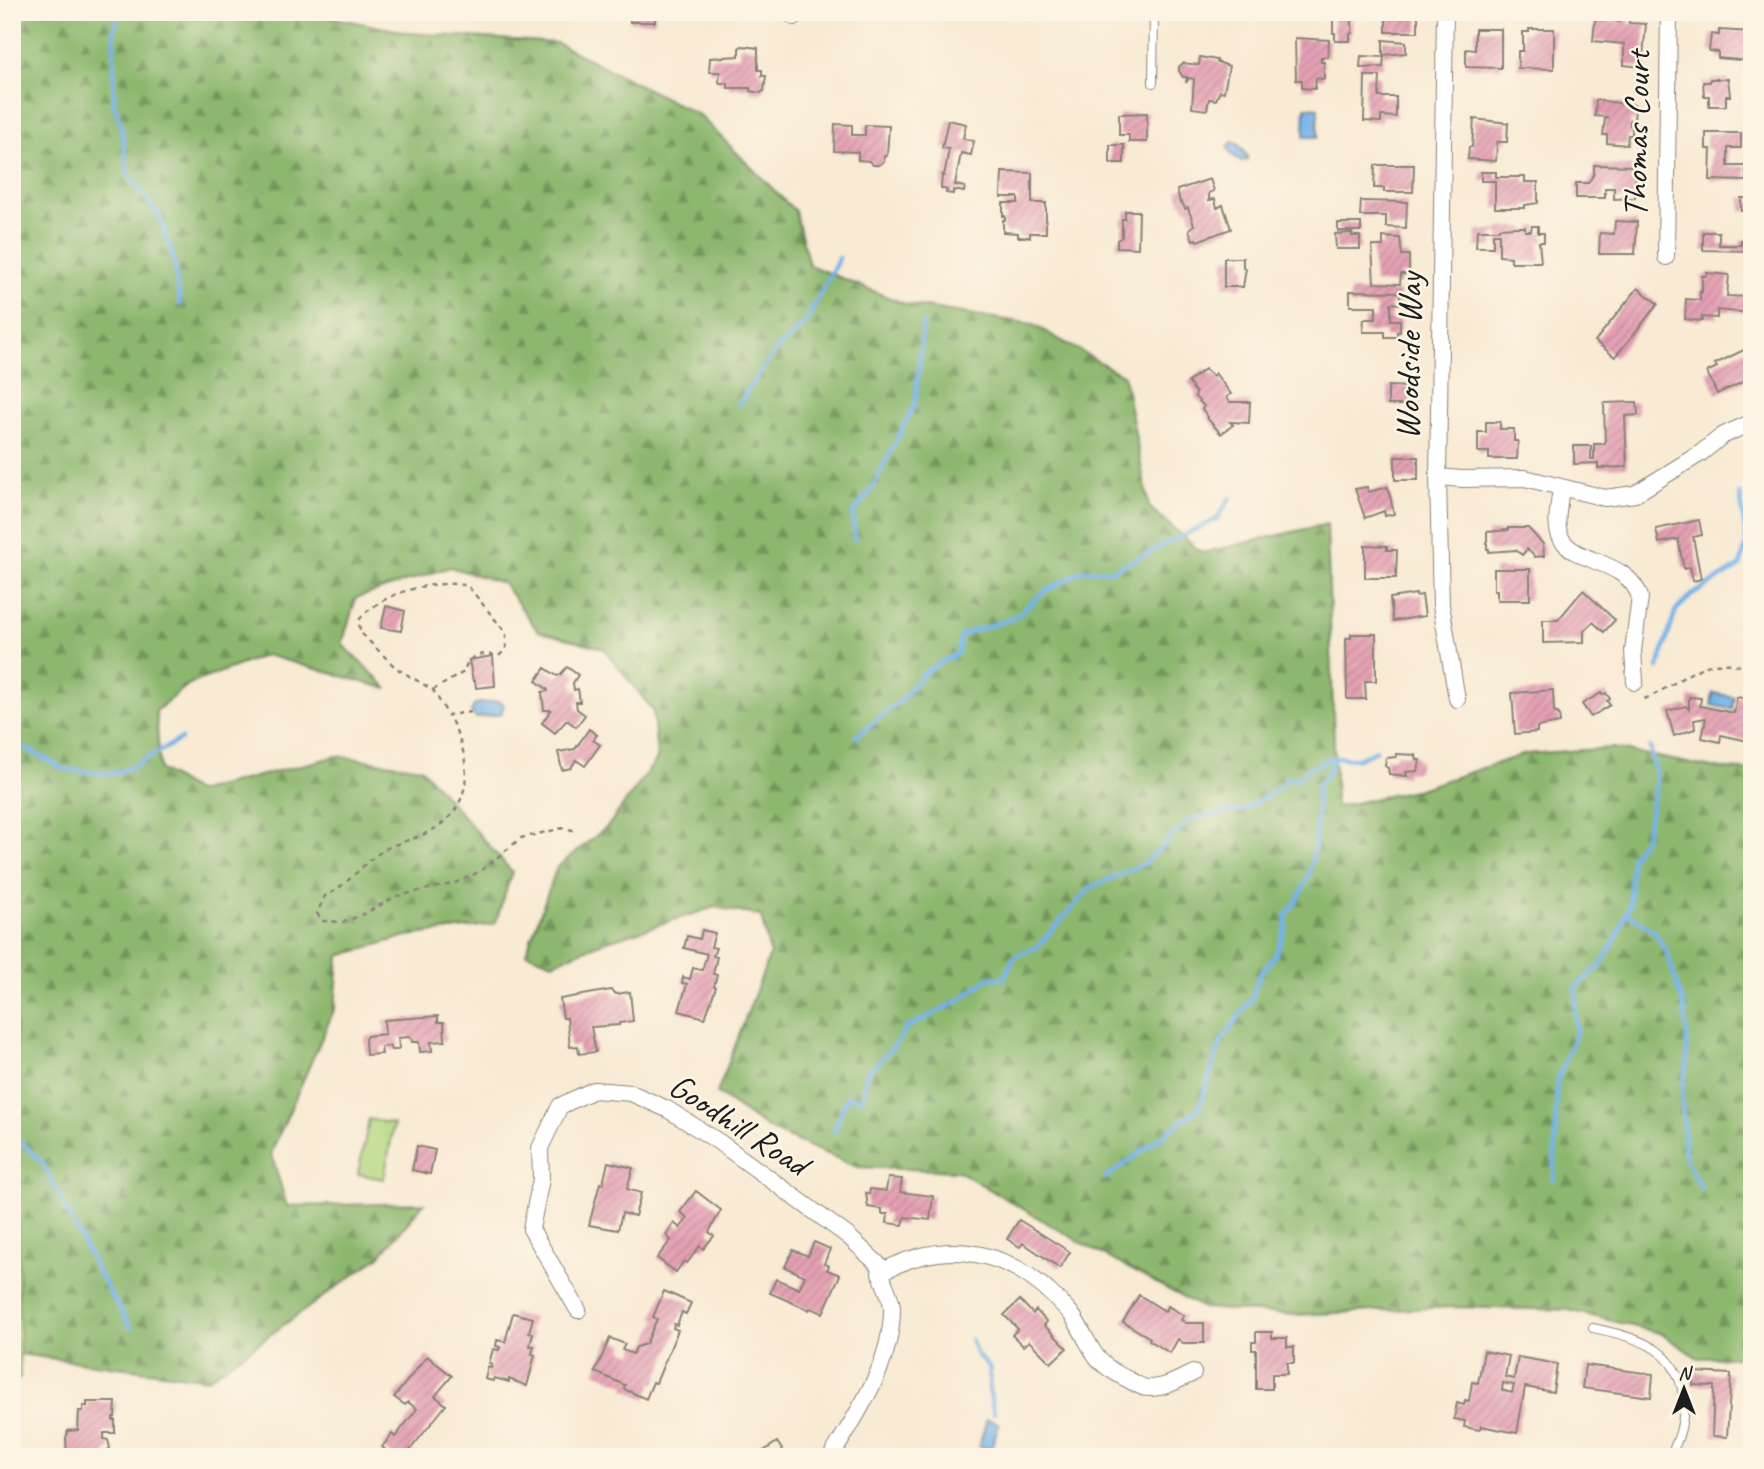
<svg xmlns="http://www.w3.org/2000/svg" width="1764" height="1469" font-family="Caveat,sans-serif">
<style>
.forest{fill:url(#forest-firs);stroke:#546a45;stroke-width:2}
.park{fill:url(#park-crowns);stroke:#67794e;stroke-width:2}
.garden{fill:#b2d67f;stroke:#67794e;stroke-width:2}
.water{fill:#75b3e8;stroke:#486882;stroke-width:2}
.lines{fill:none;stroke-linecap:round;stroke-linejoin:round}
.stream{stroke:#75b3e8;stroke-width:4.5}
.building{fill:url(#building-hatch);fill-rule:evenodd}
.service-casing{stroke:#8a8378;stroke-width:10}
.minor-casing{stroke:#8a8378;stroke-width:18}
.path{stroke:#8a8378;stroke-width:2.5;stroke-dasharray:5 5;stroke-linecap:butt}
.service{stroke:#fff;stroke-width:8}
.minor{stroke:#fff;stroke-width:16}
.labels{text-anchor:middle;stroke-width:5;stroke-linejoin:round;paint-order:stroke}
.street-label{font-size:35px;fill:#1c1c1c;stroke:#fcf5e5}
</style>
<defs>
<pattern id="forest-firs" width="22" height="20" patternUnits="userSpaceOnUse" patternTransform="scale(1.75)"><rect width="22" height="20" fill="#8db76e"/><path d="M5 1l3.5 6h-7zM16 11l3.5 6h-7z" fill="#72945a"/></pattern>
<pattern id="park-crowns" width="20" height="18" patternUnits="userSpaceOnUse" patternTransform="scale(1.75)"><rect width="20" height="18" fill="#b2d67f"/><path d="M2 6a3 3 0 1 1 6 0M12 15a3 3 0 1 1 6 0" fill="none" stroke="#98b76d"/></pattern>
<pattern id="building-hatch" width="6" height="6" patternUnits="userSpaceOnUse" patternTransform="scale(1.75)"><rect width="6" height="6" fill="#e4a0b4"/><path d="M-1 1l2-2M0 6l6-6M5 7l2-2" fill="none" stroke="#c3899a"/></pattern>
</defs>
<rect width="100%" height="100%" fill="#fcf5e5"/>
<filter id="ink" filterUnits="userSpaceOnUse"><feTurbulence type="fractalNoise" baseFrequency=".0143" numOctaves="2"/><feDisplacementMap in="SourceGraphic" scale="14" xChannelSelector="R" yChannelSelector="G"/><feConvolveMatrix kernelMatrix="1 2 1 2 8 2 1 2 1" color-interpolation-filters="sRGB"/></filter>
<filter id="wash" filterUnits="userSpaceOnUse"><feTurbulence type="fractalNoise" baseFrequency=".00686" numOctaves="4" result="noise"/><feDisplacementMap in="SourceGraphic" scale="28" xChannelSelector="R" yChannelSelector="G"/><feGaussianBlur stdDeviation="1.57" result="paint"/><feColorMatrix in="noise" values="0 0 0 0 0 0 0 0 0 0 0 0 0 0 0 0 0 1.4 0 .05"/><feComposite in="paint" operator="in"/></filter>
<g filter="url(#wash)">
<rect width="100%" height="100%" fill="#f8ead3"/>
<path class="forest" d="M12 12H306L410 33 557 43 699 115 795 211 809 265 905 304 1032 324 1124 376 1149 507 1202 553 1327 524 1336 807 1419 789 1525 754 1613 748 1713 768 1752 771V1357L1698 1358 1660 1333 1569 1310 1453 1307 1296 1315 1203 1308 1085 1245 958 1171 857 1167 769 1129 717 1093 770 954 761 916 715 907 598 944 553 963 526 953 557 867 608 826 657 759 653 711 603 648 538 631 503 583 450 567 356 598 342 644 388 689 266 655 189 684 156 711 160 769 196 792 337 756 421 768 512 872 495 924 407 936 339 956 335 1008 271 1153 287 1206 424 1203 380 1256 208 1379 12 1353Z"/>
<path class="park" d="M12 736 20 1379 12 1377Z"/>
<path class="garden" d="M369 1119 394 1124 384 1179 358 1174Z"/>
<path class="water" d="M1305 107 1318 108V137H1304Z
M1232 142 1237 143 1247 156V160L1241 161 1231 154 1228 147Z
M1713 693 1734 697 1732 709 1711 705Z
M499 701 504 705 501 714 476 718 471 712 475 704Z
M987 1419 999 1424 991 1449 979 1446Z"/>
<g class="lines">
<path class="stream" d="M119 12 114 31V105L121 124 128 174 160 217 174 260 180 304
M739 404 757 376 779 347 805 323 839 258
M855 539 853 513 870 492 915 404 923 323
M1658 668 1676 610 1692 595 1740 566 1747 542 1740 494
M856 737 901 700 926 671 958 653 961 635 1014 618 1044 592 1084 570 1111 571 1217 519 1230 498
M12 741 64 769 111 774 132 767 181 739
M1626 912 1655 932 1667 953 1684 1007 1687 1033V1061L1682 1096 1685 1158 1701 1189
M834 1131 847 1097 863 1099 866 1074 898 1042 906 1028 955 1003 989 978H1004L1014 957 1038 946 1091 887 1144 864 1190 819 1244 810 1280 787 1287 778 1298 779 1307 769 1335 757 1358 759 1376 750
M12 1133 42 1162 100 1276 131 1328
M1106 1178 1199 1108 1221 1042 1252 998 1260 974 1275 956 1286 927V915C1318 878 1317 832 1317 786L1328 774 1335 757
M1554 1180 1557 1081 1576 1033V987L1601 965 1618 935 1630 903 1631 858 1645 837 1657 779 1650 747
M971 1339 977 1355 990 1368 989 1389 994 1413
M1021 1455 1022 1457"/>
</g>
<g id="blocks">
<path class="building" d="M630 12H655V22H630Z
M1092 12H1111V20H1091Z
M1122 12H1145V19H1122Z
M1333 12H1352V33L1350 34V41H1335V33H1333Z
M1386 12H1418V32H1386Z
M1619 18 1629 19V23L1646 24 1642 67 1624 65V44L1593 41 1595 20 1606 19 1619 22Z
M1475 29H1501V68L1466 67V49L1475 50Z
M1529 29H1554V69L1518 68V51H1523V32H1529Z
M1719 30 1752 32 1751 61 1718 58V52L1709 51 1711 34 1719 35Z
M1295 38 1329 40 1328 57H1321V62H1324V79L1316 78 1315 89 1302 88V80H1296Z
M1383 40 1406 42V53L1383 55Z
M742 46 758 48V70H762V76H766L764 91 760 93 750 91V88H728V83H719L720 72H709L710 58 739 56V48Z
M1361 56 1384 57 1383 67 1360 68Z
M1200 57 1217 60V62L1229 66 1224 92 1220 91 1216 100 1209 99 1207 110 1192 108 1194 79 1189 78 1186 83 1187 77H1183L1179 71V67L1183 63 1199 65Z
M1365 76H1380L1379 97H1396V117L1381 116V122L1364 121Z
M1710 79H1728L1730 96H1726V106H1709V96H1704L1703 82H1710Z
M1596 100 1635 105 1634 121 1630 120V125H1632V135H1628L1627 145 1607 143V135H1603L1605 118 1608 117 1595 116Z
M1147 113V142H1129V135H1119V114Z
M1474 119 1508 123 1507 142H1497L1496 161 1468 159 1469 147H1472Z
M948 120 966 124 963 139 974 141 971 155 961 153 955 185 965 187 964 192 953 190V194L946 193 947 190 941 188 942 175 944 176 949 149 942 148Z
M835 124 852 125V135H865V125L889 126 887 156H884V161L879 165H873L869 161 858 160V152L834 151Z
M1706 133H1741V148H1728V166H1746V181L1710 180 1711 149H1706Z
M1110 145H1124V163H1110Z
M1375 165H1414L1413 192H1384V188H1374Z
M1594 165 1636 166 1635 198 1614 199V188H1605V198H1576V183H1588L1594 174Z
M1002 172 1032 173V203H1046V233H1030V237H1018V233L1003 232V220H1005V216H1003V203H1018V197H1001Z
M1481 172H1496V177H1525V182H1538V203L1525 205V208H1495V181H1481Z
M1210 179 1214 191 1209 193V200L1215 199 1217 208 1223 205 1231 229 1197 241 1196 239 1193 240 1189 230 1194 225 1188 208 1185 209 1182 202 1180 203 1177 190Z
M1741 198H1752V211H1741Z
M1361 201 1407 202 1406 228 1386 227V216H1360Z
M1125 211H1139L1138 248 1117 247V240L1122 237V219H1125Z
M1615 221 1637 222 1635 254H1599L1600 233 1614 234Z
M1338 223H1361V231H1338Z
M1532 226H1538V233H1544V242H1539L1541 262H1511V257L1499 256V234H1493V247H1476L1477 230H1499V228L1516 227H1525V231H1531Z
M1703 232H1719V245H1741V240H1752V251L1703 250Z
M1352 233V236H1360V249H1336L1335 234Z
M1383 237 1400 238 1402 255H1409V274H1401L1400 284 1374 283 1372 246H1383Z
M1224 258H1243V268H1246L1243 287H1224Z
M1707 273 1729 275 1727 296 1751 297 1750 313 1717 310V318L1702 317V321L1685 319 1686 299 1700 300V291L1702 292V276H1707Z
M1638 288 1658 304 1615 357 1595 341Z
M1350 291 1400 292V304L1391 303V320H1400V332H1397V337H1385V332H1363L1364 319H1376V306H1350Z
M1750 347 1752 378 1717 394 1707 372 1717 367 1715 364Z
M1205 369 1213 376 1215 373 1231 394 1227 397 1230 402H1250L1249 423 1230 422 1233 425 1221 434 1207 418 1208 417 1202 409 1204 406 1195 397 1196 393 1188 382Z
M1388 386 1411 387V405H1388Z
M1637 402 1638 415 1625 416 1627 467 1598 468V463L1574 464V446H1591V459H1594V444H1605L1604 403Z
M1486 422H1500V429H1514V441H1518L1517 459H1489V452H1478V432H1486Z
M1395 457H1418V480H1395Z
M1367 487 1368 492 1388 487 1394 514 1385 516 1384 511 1365 518 1355 489Z
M1699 520 1702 535 1693 537 1701 579 1693 581 1690 567 1684 569 1678 539 1659 543 1656 529Z
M1508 528H1528L1543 544 1544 556 1535 557 1527 549 1522 555 1516 550 1489 552V549H1487V532L1508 530Z
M1365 545 1387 546V550H1397L1396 578H1365Z
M1494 569H1530V600H1497V590H1494Z
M1583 590 1615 620 1604 632 1593 622 1584 631V642L1543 643V620H1558Z
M1416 594V596L1422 595 1425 616 1393 621 1390 598Z
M386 606 405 611 401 631 381 628Z
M1351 634H1376V681H1365L1366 699H1347L1346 638H1351Z
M493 656 495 686 476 688 475 681H473L469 660Z
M567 667 578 675 573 683 574 690 578 689 580 702H576L577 709 585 715 576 727 567 720 555 733 542 723 551 710H544L542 692 548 691 547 689 536 681 545 668 557 676 560 675Z
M1553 690 1554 712 1559 714 1560 723 1537 727V732L1515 734 1512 693Z
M1601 693 1602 695 1606 693 1610 699 1607 701 1610 705 1591 717 1582 704Z
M1689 697 1701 698 1700 706 1734 713 1737 697 1752 700V742L1721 735 1720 742 1702 738 1706 718 1694 720 1695 729 1674 736 1667 711 1686 706 1689 709Z
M589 729 597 735 593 740 600 745 585 766 576 760 571 768 562 770 558 752 575 749Z
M1396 754 1416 755 1417 760H1420L1418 771 1406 772 1407 776 1389 774 1388 768 1385 766 1386 758 1396 757Z
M702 930 715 933 711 947 716 948 713 956 717 957 713 974 717 975 714 986 716 987 705 1018 679 1011 687 984 682 983 683 977 690 979 693 968 702 970 707 954 684 948 687 936 700 939Z
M611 990 616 994 630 992 633 1021 619 1023V1025L591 1027 596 1052 579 1054 578 1046 570 1047 567 1018H563L560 999Z
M438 1016V1022H444L445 1041 431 1042 432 1051 420 1052 419 1042H412V1039L409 1037 398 1038 399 1048 397 1050H391L389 1046 381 1047 382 1054 366 1055 365 1039 367 1036 385 1034 384 1020Z
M417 1146 435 1150 430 1174 412 1170Z
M608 1162 633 1168 627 1189 641 1193 635 1216 622 1213 618 1230 589 1225 600 1183 603 1184Z
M888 1178 902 1179 900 1192 933 1196 930 1220 905 1217 903 1225 887 1223 888 1214H882V1209L868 1207 866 1193 869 1194 870 1189 886 1191Z
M696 1191 721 1210 709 1232 714 1236 703 1249 700 1246 687 1263 684 1261 676 1272 657 1258 671 1240 666 1235 674 1223 680 1228 688 1218 680 1212Z
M1019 1220 1070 1252 1060 1268 1023 1243 1020 1247 1007 1239Z
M814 1242 830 1249 824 1264 829 1266 827 1270 840 1275 823 1313 810 1308 809 1310 770 1293 776 1279 799 1289 805 1276 785 1267 793 1250 808 1256Z
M664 1291 691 1303 686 1314 682 1312 677 1325 674 1324 673 1328 678 1330 656 1383 653 1382 646 1399 624 1389 625 1385 595 1372 610 1338 625 1344 622 1350 633 1354 636 1347 646 1344 657 1319 653 1317Z
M1139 1295 1165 1311 1168 1306 1184 1316 1181 1320 1186 1323H1204V1343H1183L1178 1339 1170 1353 1149 1340 1150 1338 1123 1322Z
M1020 1300 1033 1314 1036 1310 1047 1322 1044 1325 1067 1348 1051 1363 1029 1341 1023 1346 1012 1335 1018 1329 1004 1315Z
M513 1313 533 1318 529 1332 533 1333 530 1346H534L532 1354 535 1355 527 1386 509 1379V1382L494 1378 493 1381 485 1379 488 1367 491 1368 492 1364H489L493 1349 499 1350 500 1347 496 1346 497 1340 505 1342Z
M1256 1332H1272V1338H1287V1347H1294V1363H1287V1374H1272V1389H1256V1350H1252V1342H1256Z
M1484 1351 1509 1356 1505 1377 1514 1379 1518 1357 1557 1364 1553 1392 1525 1387 1517 1433 1481 1426 1480 1430 1464 1427 1465 1421 1454 1419 1457 1403 1464 1405 1465 1400 1469 1401 1472 1382 1478 1383ZM1503 1383 1514 1385 1512 1393 1502 1390Z
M427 1356 452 1376 435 1396 446 1405 410 1450 414 1453 410 1457H394L382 1447 392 1434 395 1437 417 1409 408 1402 405 1405 394 1397Z
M1585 1365 1653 1374 1651 1397 1582 1388Z
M1694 1372 1731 1374 1727 1437 1712 1436 1714 1386 1693 1385Z
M87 1402H116L115 1417H113V1420H115V1433H104V1439L108 1440 110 1448 104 1454V1457H67L66 1438 68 1431 78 1430 79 1411H83V1406H87Z
M777 1442 787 1457H755Z"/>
</g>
</g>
<g filter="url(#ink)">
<use href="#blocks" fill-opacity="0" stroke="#8a8378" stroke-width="2"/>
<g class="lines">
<defs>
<path id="service" d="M1153 83 1154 12
M1593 1328C1611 1332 1634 1337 1650 1346 1691 1368 1691 1422 1669 1457"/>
<path id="minor" d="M794 12V17
M1445 12 1438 477 1441 605 1457 699
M1666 257 1669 12
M1438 477 1462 479 1525 478 1605 498 1635 494 1701 453 1722 436 1752 422
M1561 487C1560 501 1554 523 1560 536 1573 565 1627 558 1640 597L1633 651 1635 682
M880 1273C939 1240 998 1246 1048 1291 1056 1299 1068 1308 1074 1318 1094 1350 1091 1362 1129 1380 1134 1383 1142 1388 1148 1388 1164 1389 1180 1379 1193 1373
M578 1310 531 1229 541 1179 540 1148 560 1106 594 1090 631 1093 667 1109 719 1142 848 1236 880 1266C880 1280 891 1293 892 1307 893 1363 858 1411 831 1457"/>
</defs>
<use href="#service" class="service-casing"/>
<use href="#minor" class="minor-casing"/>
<path class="path" d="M433 690 464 672C468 654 482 652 499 656L506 649V633L468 586C435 578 380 593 359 620L360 632 396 668 433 690 448 715
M1644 699C1685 683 1705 648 1752 671
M471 712 448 715C470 752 478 803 434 829 419 839 399 841 384 850 362 863 348 886 325 896L317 913 322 921 343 922 360 916 397 896 455 883 481 871 521 838 563 828 577 831"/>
<use href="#service" class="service"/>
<use href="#minor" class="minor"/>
</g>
</g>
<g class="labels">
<g class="street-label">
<text transform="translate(1636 134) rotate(-89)" y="12">Thomas Court</text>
<text transform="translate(1408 356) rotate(-89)" y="12">Woodside Way</text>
<text transform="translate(739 1124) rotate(33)" y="12">Goodhill Road</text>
</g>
</g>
<rect width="1764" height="1469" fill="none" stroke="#fcf5e5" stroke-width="42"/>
<g transform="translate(1684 1389)" stroke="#fcf5e5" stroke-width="5" paint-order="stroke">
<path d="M0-5L12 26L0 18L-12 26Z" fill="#1c1c1c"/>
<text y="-10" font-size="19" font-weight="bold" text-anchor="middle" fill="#1c1c1c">N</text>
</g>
</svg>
